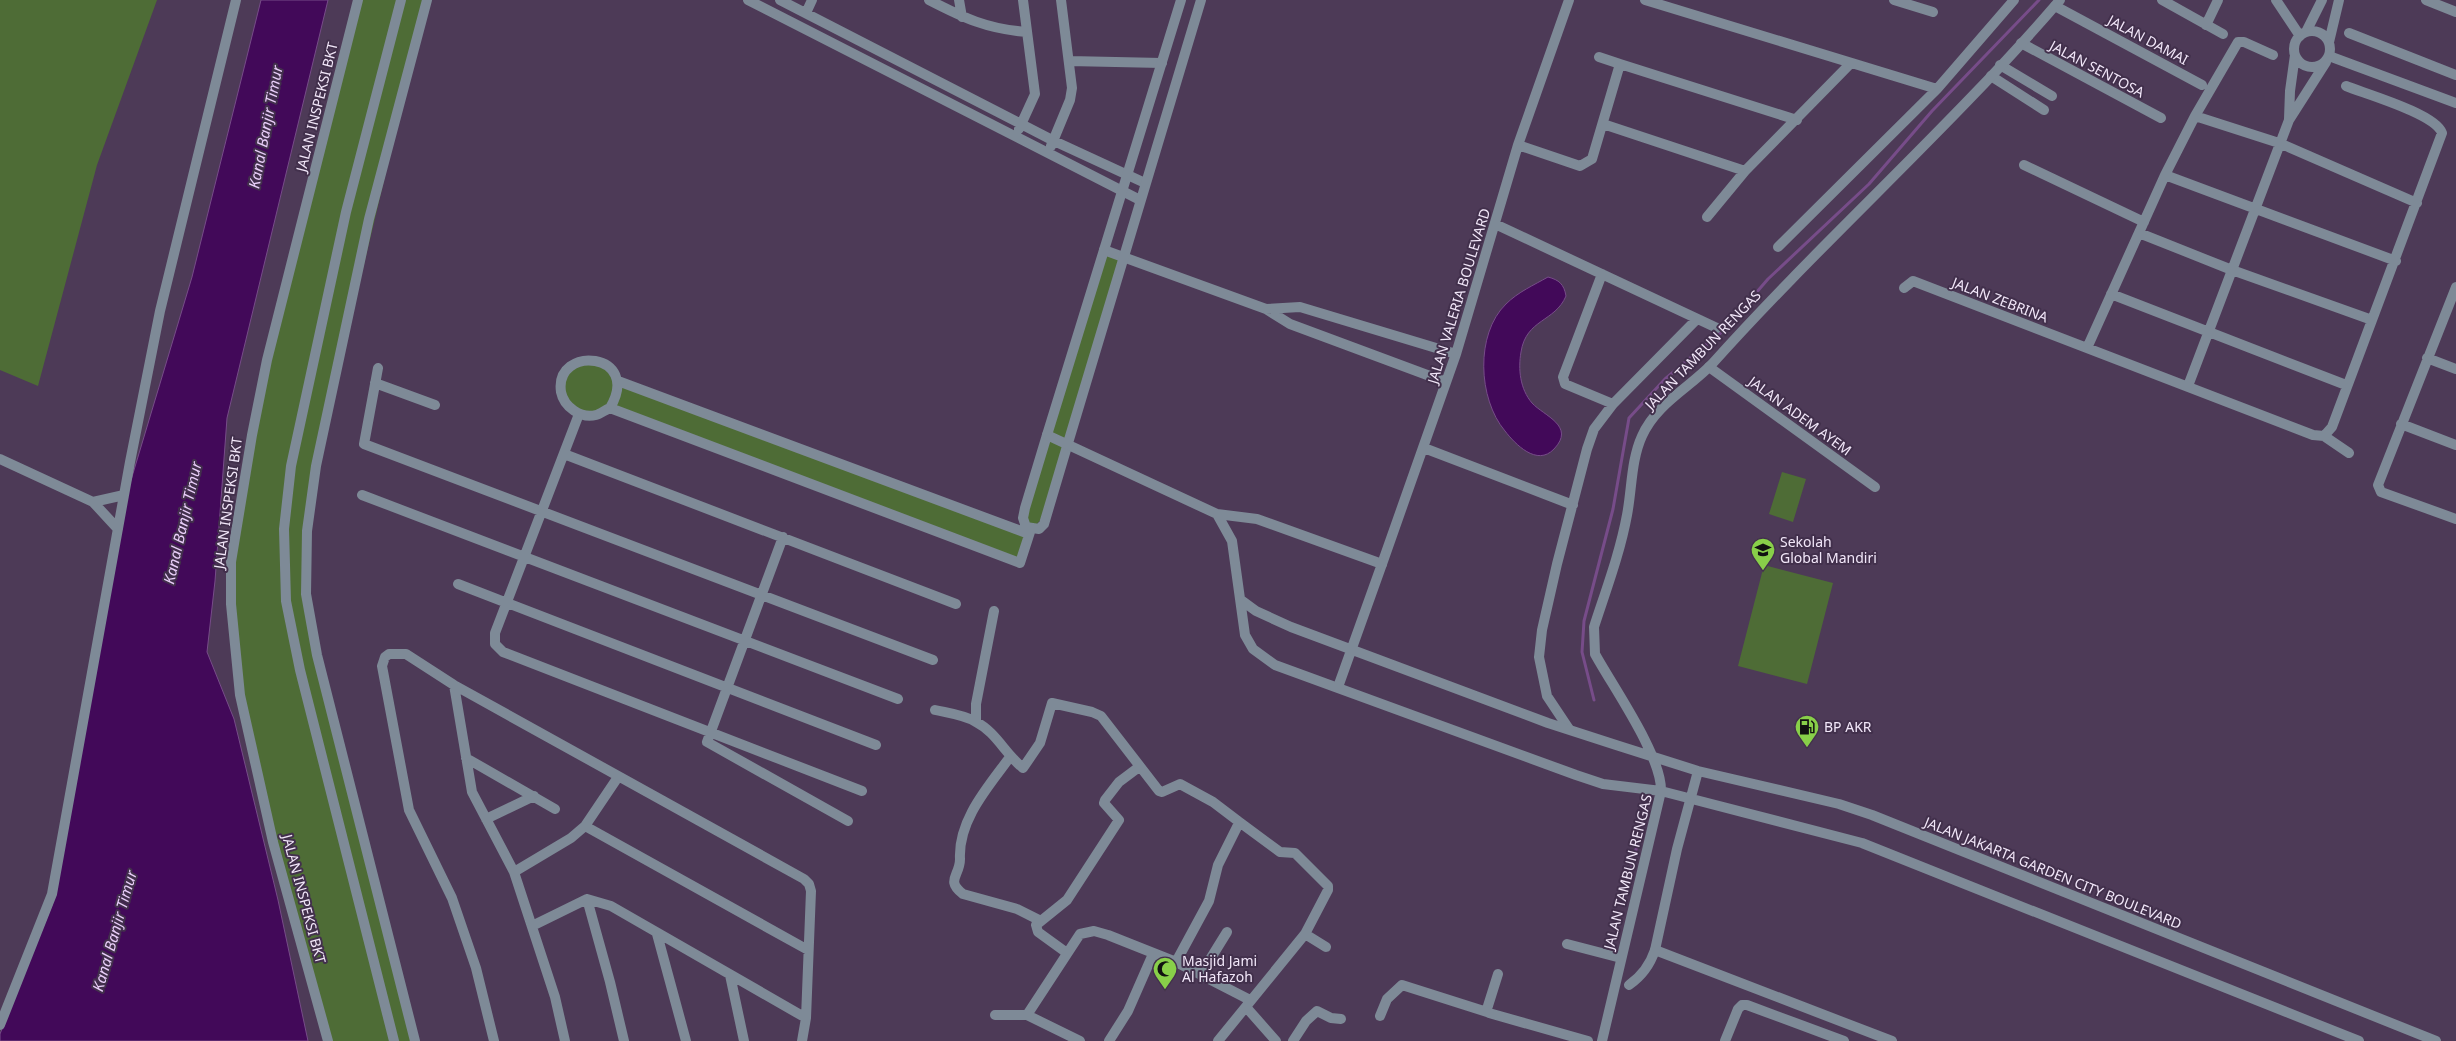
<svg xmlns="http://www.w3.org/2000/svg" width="2456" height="1041" font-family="'Noto Sans',sans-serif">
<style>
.green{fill:#4e6c36}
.water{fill:#420959;stroke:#774c89}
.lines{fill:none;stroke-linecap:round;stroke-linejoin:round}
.stream{stroke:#774c89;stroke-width:3}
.minor{stroke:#7e8a97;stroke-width:10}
.tertiary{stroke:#7e8a97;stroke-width:10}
.labels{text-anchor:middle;stroke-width:4;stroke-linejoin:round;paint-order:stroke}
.street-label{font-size:14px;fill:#f2e7f9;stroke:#42304c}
.poi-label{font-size:14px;fill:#f2e7f9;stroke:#42304c;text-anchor:start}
.water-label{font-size:15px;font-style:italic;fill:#eacffa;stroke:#42304c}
</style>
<rect width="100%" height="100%" fill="#4d3a57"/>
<path class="green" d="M0 0H157L97 165 38 386 0 370Z
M358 0H427L316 466 306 594 415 1041H328L240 695 231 562 267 360Z
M1104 250 1123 256 1049 511 1032 529 1024 511Z
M599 360 618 381 1029 534 1020 563 610 408 595 415 567 405 563 377 571 366Z
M1782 472 1806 479 1793 522 1769 514Z
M1764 565 1833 583 1807 684 1738 666Z"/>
<path class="water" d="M261 0H328L227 418 215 581 207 652 234 719 278 900 308 1041H0V1034L52 905 125 500 192 277Z
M1548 277C1559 280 1564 284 1566 296 1555 322 1526 319 1521 352 1518 369 1520 389 1532 403 1544 416 1576 426 1554 449 1537 467 1515 444 1505 431 1478 399 1475 334 1506 304 1518 292 1534 285 1548 277Z"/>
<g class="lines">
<path class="stream" d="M1594 700 1582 652 1584 621 1613 509 1629 418 1665 379 1724 330 1768 279 1869 184 1932 111 2039 0
M1625 896 1638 841"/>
<path class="minor" d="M748 0 1140 200
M780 0 1054 141 1145 183
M929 0C964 18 987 29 1027 32
M959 0 962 17
M1645 0 1937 89
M1894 0 1933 12
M2162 0 2223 34
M2276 0 2300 36
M2426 0 2456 12
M2055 6 2202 85
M806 13 812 0
M2206 25 2218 0
M2294 49a18 18 0 1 1 36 0a18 18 0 1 1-36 0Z
M2306 32 2322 0
M2349 33 2456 75
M2329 42 2339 0
M2021 43 2161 118
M2329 56 2456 103
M1599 57 1620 64
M1069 61 1162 63
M2000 65 2052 96
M1991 76 2044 110
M2195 116 2279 143 2417 203
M2289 119 2290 91 2295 55
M1603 124 1745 171 1851 63
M1019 129 1035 94 1023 0
M1518 145 1580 166 1592 159 1620 64 1797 120
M1051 146 1070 100 1072 88 1061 0
M2024 165 2144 222
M2165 175 2396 261
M1707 217 1745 171
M1495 224 1717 328
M2139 233 2232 270 2372 320
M1778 247 1937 89 2014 0
M1104 250 1266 309 1290 324 1446 382
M1602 274 1563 377 1565 384 1613 404
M2456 287 2378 485 2381 492 2456 519
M1904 288 1913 281 2313 435 2324 436 2332 427 2442 133C2436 114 2366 94 2346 86
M2111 294 2346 385
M1266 309 1300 307 1456 354
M2087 348 2165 175 2195 116 2238 42H2244L2273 55
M2427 358 2456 369
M1709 367 1875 487
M378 368 364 444 933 660
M618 381 1029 534
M375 383 435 405
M2188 386 2289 120 2326 62
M610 408C643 352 554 344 561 392 564 407 581 419 596 415 600 414 605 410 610 408L1020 563 1031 529
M579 414 495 633V644L503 652 862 791
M2401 424 2456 445
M1047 435 1025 508 1023 518 1026 527 1039 529 1044 524 1068 443
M2324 436 2349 453
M1424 448 1573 505
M564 454 956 604
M362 495 898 699
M783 537 707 742 848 821
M1382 564 1456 354 1518 145 1569 0
M458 584 876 745
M454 685 472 792 514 872 555 997 565 1041
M935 710C948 713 965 715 976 722 996 732 1006 755 1023 768L1040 743 1052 703 1092 712 1101 716 1159 791 1162 792 1180 784 1213 802 1238 821V825L1218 865 1209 901 1176 962
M976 721V704L994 611
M1569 729 1547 696 1539 657 1542 630 1557 564 1587 449 1594 429 1613 404 1697 319
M1010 757C988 787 958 820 960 859 960 876 945 880 963 894L1017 909 1041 921
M466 758 555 809
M486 819 534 796
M585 826 808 950
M514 872 571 838 585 826 618 777
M587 899 610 982 624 1041
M532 926 587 899 611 906 806 1018
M657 934 686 1041
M1305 934 1326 947
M1567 944 1621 958
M1655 950 1892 1041
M1067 953 1038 932 1036 925 1067 900 1119 820 1104 803 1105 800 1119 782 1139 767
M1201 974 1227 932
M1498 974 1487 1009 1489 1013 1588 1041
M730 975 744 1041
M1246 1007 1276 1041
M995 1015H1027
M1380 1016 1387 999 1402 985 1487 1012
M394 1041 300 670 286 601 284 529 291 466 346 212 401 0
M415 1041 317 655 306 594 307 531 316 466 369 219 427 0
M494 1041 476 968 452 898 409 810 382 666 385 657 389 654H406L454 685 804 879 809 884 811 891 806 1018 802 1041
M1080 1041 1027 1015 1080 934 1094 931 1108 935 1176 962 1250 1000
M1109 1041 1128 1011 1153 954
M1218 1041 1305 934 1328 890V886L1295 853 1280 852 1238 821
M1293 1041 1306 1021 1317 1011 1331 1018 1341 1019
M1725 1041 1738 1009 1742 1005H1747L1844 1041"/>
<path class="tertiary" d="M1181 0 1047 435 1217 514 1257 519 1382 564 1338 687
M1068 443 1201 0
M0 459 93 502 118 529
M93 502 124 495
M1217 514 1232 541 1245 635 1253 649 1275 665 1576 775 1603 784 1661 791 1862 843 2359 1041
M1241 600 1256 611 1291 627 1548 723 1616 745 1698 771 1839 804 1872 815 2436 1041
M1629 985C1642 976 1650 965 1655 950L1677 849 1698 771
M0 1025 52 894 130 462 160 311 236 0
M328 1041 273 842 240 695 231 604V562L252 435 267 360 358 0
M1602 1041 1661 791C1662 756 1613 687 1595 654L1594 627C1606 590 1620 553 1627 515 1632 489 1631 460 1642 436 1656 404 1689 388 1712 364 1824 239 1951 127 2060 0"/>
</g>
<defs>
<symbol id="school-pin" viewBox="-11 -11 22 30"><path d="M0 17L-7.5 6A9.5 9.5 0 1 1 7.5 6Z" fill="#88cf49" stroke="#42304c"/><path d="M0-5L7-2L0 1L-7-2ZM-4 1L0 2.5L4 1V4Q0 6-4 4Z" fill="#111"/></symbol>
<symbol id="fuel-pin" viewBox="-11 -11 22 30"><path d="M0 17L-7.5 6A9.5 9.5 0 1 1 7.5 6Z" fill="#88cf49" stroke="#42304c"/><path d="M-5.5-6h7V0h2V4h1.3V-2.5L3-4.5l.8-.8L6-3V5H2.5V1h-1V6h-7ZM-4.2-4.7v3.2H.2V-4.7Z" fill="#111"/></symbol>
<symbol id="mosque-pin" viewBox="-11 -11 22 30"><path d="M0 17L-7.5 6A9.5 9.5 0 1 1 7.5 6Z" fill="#88cf49" stroke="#42304c"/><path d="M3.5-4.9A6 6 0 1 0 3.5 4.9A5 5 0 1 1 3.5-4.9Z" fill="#111"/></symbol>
</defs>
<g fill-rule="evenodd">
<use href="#school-pin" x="1749" y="536" width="28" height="38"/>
<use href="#fuel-pin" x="1793" y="713" width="28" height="38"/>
<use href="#mosque-pin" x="1151" y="955" width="28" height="38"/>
</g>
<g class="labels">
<g class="street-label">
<text transform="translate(2148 40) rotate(28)" y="5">JALAN DAMAI</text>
<text transform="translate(2097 69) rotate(28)" y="5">JALAN SENTOSA</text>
<text transform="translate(317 107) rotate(-76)" y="5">JALAN INSPEKSI BKT</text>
<text transform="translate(1459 296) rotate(-73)" y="5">JALAN VALERIA BOULEVARD</text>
<text transform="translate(2000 300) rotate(21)" y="5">JALAN ZEBRINA</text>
<text transform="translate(1703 350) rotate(-46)" y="5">JALAN TAMBUN RENGAS</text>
<text transform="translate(1800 416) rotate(36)" y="5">JALAN ADEM AYEM</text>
<text transform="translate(228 503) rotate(-82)" y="5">JALAN INSPEKSI BKT</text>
<text transform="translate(1628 872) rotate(-76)" y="5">JALAN TAMBUN RENGAS</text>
<text transform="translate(2053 873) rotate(22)" y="5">JALAN JAKARTA GARDEN CITY BOULEVARD</text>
<text transform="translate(304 899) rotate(75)" y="5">JALAN INSPEKSI BKT</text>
</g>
<g class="poi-label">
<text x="1780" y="547">Sekolah<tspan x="1780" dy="16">Global Mandiri</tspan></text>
<text x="1824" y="732">BP AKR</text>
<text x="1182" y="966">Masjid Jami<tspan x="1182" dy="16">Al Hafazoh</tspan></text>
</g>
<g class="water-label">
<text transform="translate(266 127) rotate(-79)" y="5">Kanal Banjir Timur</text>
<text transform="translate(183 523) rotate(-77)" y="5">Kanal Banjir Timur</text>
<text transform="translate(115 931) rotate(-74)" y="5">Kanal Banjir Timur</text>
</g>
</g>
</svg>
